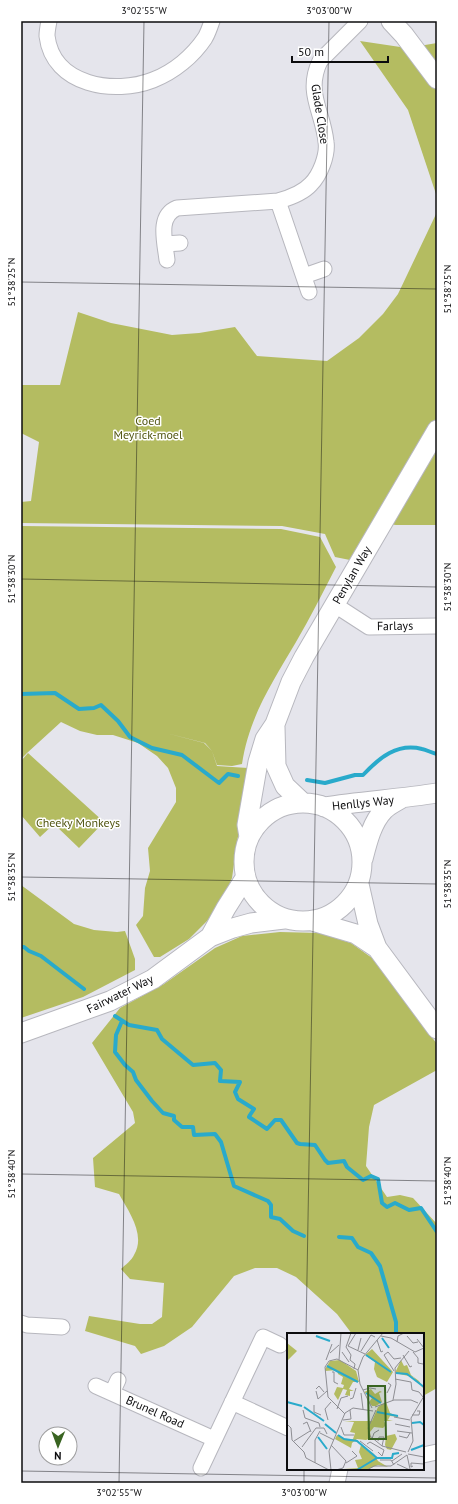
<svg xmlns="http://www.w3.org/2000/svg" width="458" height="1504" font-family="'PT Sans',sans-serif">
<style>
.green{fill:#b4bc61}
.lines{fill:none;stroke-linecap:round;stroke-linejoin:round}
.stream{stroke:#29aacb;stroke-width:4}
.minor-casing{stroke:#b7b7be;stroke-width:17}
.tertiary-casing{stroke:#b7b7be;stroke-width:21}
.minor{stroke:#fff;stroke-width:15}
.tertiary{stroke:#fff;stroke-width:19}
.ticks{fill:none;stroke:#0c0c0e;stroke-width:1;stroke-opacity:0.45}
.labels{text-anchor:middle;stroke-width:3;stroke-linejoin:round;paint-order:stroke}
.street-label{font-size:12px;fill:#0c0c0e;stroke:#fff}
.park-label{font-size:12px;fill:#525612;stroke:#fff}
.inset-river{fill:none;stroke:#29aacb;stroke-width:2}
.inset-road{fill:none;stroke:#8e8e93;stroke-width:1}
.view{fill:#396421;fill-opacity:0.15;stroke:#396421;stroke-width:2}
.inset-edge{fill:none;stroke:#0c0c0e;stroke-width:2}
.neatline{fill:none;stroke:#0c0c0e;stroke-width:1.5}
.ticks-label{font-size:10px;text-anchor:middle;fill:#0c0c0e}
</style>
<rect width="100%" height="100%" fill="#e5e5ec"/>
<path class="green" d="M360 41 407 48 437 43V197L408 110Z
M437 212V525H396L376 522 350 560 335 557 325 534 282 526 21 523V502L31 501 39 442 21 433V385H60L78 312 111 323 172 335 199 333 235 327 257 356 327 361 359 338 383 314 398 294Z
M21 526 281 529 320 537 336 567C323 592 310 618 296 642 272 683 249 717 242 764L232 766 217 765 212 751 205 743 166 733 204 743 212 751 217 766 248 768 232 878 223 899 207 921 189 939 160 957H154L136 925 143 916 145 888 150 871 148 848 176 802V788L168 768 157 756 138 743 113 735H97L80 731 61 722 27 753 21 759Z
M28 753 104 822 79 848 54 824 40 837 21 815V761Z
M21 885 74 924 94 930 117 932 125 931 135 959V970L83 997 21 1018Z
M280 932 319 933 351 943 372 958 437 1044V1070L374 1105 369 1127 366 1166 387 1197 400 1195 413 1198 437 1224V1388L423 1396V1334H352L337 1314 296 1277 277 1268H255L234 1276 192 1327 164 1346 141 1354 135 1346 85 1331 89 1316 140 1324H152L162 1317 164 1283 130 1279 121 1269C125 1265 132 1260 134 1255 146 1235 129 1212 119 1194L95 1187 93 1158 135 1123 133 1112 92 1043 120 1008 164 984 215 948 242 936Z"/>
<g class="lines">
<path class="stream" d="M21 694 55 693 79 709 94 708 101 705 118 721 130 737 152 748 182 755 219 783 228 774 238 776
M307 780 325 783 355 775H363C380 757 397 743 422 749 427 750 432 753 437 754
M21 947H24L29 951 41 956 84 989
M115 1016 129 1025 157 1030 162 1039 193 1065 215 1063 221 1070 220 1081 240 1082 235 1092 238 1099 254 1109 250 1115 249 1117 267 1129 275 1120H281L297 1143 300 1144 315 1145 325 1160 328 1163 344 1161 347 1167 363 1180 371 1176 378 1179 382 1203 387 1207 395 1203 409 1210 421 1208 437 1232
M122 1021 116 1035 115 1052 125 1065 133 1072 136 1080 152 1101 163 1113 174 1116V1120L182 1127H193L194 1135 215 1134 221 1142 234 1186 268 1201 271 1205V1217L280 1219 293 1231 304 1236
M339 1237 352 1238 358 1247 371 1253 380 1266 396 1322V1334"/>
<defs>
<path id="minor" d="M49 21C48 26 47 31 47 36 53 86 115 95 153 80 174 72 193 56 205 38 208 33 210 27 212 21
M278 201 309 292
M165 244 180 243
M167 260C165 242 157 216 177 208L278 201C289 198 303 193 311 184 320 175 328 155 326 142 323 111 305 93 320 61L360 21
M304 276 324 269
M335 605 369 627 437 626
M21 1323 27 1325 62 1327
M96 1386 214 1439
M112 1393 118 1380
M232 1402 288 1428
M423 1455 437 1452
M201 1468 263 1337 280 1345
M337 1483 340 1469"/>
<path id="tertiary" d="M391 21 404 35 437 79
M275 727 276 766 285 786 303 803
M244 862a59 59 0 1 1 118 0a59 59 0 1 1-118 0Z
M324 807C362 801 400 799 437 793
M249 837 247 825 258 762 265 739 275 724 291 682 304 657 437 430
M363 859C367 843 372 822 384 810 389 805 396 802 402 798
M359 884 368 924 377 948 437 1029
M312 921 356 934 377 948
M210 937 226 908 245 878
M21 1033 110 1001 153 979 210 937 233 928 251 923 284 919"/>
</defs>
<use href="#minor" class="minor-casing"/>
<use href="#tertiary" class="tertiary-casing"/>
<use href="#minor" class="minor"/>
<use href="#tertiary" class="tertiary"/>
</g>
<path class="ticks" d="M21 282 437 289M21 579 437 587M21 877 437 884M21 1174 437 1181M306 1334 329 21M21 1471 437 1478M119 1483 144 21M304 1483V1469"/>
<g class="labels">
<g class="street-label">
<text transform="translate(320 114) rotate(81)" y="4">Glade Close</text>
<text transform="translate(352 575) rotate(-60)" y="4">Penylan Way</text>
<text transform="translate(395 626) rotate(-1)" y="4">Farlays</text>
<text transform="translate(363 803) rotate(-6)" y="4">Henllys Way</text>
<text transform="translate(120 994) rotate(-26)" y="4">Fairwater Way</text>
<text transform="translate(155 1412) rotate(24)" y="4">Brunel Road</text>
</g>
<g class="park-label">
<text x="148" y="425">Coed<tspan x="148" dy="14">Meyrick-moel</tspan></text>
<text x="78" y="827">Cheeky Monkeys</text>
</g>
</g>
<g transform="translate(287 1333)">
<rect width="137" height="137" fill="#e5e5ec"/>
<path d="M0 10 10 18 0 28ZM85 16 106 39 100 49 90 44 87 36 88 29 78 22ZM53 27 69 38 72 49H66L62 56 67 58H63V63L58 62 60 57 56 56 51 67 47 61 50 54 56 55 57 52 54 51 56 44 51 41 50 37 38 38V36L43 28ZM114 27 117 33 120 32 124 42 132 48 137 56 126 44 108 40ZM84 56 88 61 93 58 95 59 92 60 95 69 89 73H85L82 69 85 65 77 59ZM99 69 103 80 112 84 103 83 101 87 106 88H97L99 92 96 95 87 94 83 99 84 105 79 107 70 106 65 110 64 115 48 106 50 102 61 107 66 106 68 100 63 99 67 89 57 88H85L91 74ZM108 101 110 106 104 117 100 116 98 112 99 103ZM74 112 87 121 91 128 101 134 91 132 79 137 57 136 71 135 68 127 75 126 72 119Z" fill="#b4bc61"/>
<path class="inset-river" d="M29 3 43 8M95 5 102 15M79 22 104 39M40 33 71 49M109 40 120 41 137 54M79 60 94 70M0 69 15 73M17 74 37 88M90 79 111 83M125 90 133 89 137 92M38 91 49 100M51 102 57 106 70 108 90 125M31 104 40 116M124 117 137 112M70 137 90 125H105L106 121 112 120"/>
<path class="inset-road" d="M64 0 59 14 64 22 63 27 68 31 67 36M69 0 61 13 78 21M94 3 104 5 128 19 137 15 130 6M120 3 126 10 131 9M90 7 94 19 96 18M110 9 111 3 117 0M71 17 74 5M74 18 84 2 88 4M55 19 62 29M126 19 131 25V30L136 31M43 20 52 12M116 22 123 34 125 33M39 27 45 11M52 27 54 0M107 38 97 22 101 19 107 26 114 25M45 39H47V49L51 51M108 46 124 49 125 57 132 59 136 64M29 56 32 53 37 59M76 57 83 55 89 56M29 58 31 66 40 58M74 60 76 76M100 60 104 52 101 50M63 66 66 65 69 55M106 67 109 51 108 35 122 18M27 72V79L34 82M88 74 107 67H124L131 70M85 75 73 51 71 37 76 24 96 0M50 76 54 65 61 63M16 77 18 85 32 90 33 94M89 77 81 95 83 103 95 113 119 119M58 81 41 64 38 34 42 28 50 26 71 37M125 82H132L133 78H130M107 84 123 87M41 87 38 76 44 69M56 87 64 86 63 77M0 91 4 95 5 107 17 119 19 125 42 137M16 91 20 89 24 99M108 91 123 94M54 94 57 102H67M110 98 125 100M33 100 47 107M112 103 120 105 123 100M85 106 87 100 92 97M7 108 23 98M73 108 86 118M91 108 92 104H97L95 113M80 111 83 109 97 117 95 123 91 119M44 112 59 128 56 135 49 137M15 114 29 95H37L40 101M121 119 126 108 124 85 137 63M121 121 137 124M120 122 123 136M93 127H104L107 132M105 128 115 121M28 130V107L33 98M59 130 70 123 65 118M110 131 123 137M126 133 124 134V130L137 131M44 137 42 118 58 80 66 75 86 78M80 137 87 133H104L120 122"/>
<path class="view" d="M81 53H98L99 106H82Z"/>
<rect width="137" height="137" class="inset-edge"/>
</g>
<rect width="458" height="1504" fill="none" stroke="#ffffff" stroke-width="44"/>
<g transform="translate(58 1446) rotate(181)"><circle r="19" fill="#ffffff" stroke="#9e9e9f"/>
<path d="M0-3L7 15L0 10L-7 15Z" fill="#396421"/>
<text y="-6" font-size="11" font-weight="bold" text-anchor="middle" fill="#0c0c0e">N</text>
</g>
<path d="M292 56v6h96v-6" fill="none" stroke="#0c0c0e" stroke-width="2"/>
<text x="298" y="56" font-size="12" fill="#0c0c0e" stroke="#ffffff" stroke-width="3" paint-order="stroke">50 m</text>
<rect x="22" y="22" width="414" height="1460" class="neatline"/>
<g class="ticks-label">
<text x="144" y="14">3°02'55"W</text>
<text x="329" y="14">3°03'00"W</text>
<text transform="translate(11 282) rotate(-90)" y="4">51°38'25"N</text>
<text transform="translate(447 289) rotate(-90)" y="4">51°38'25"N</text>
<text transform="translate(11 579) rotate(-90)" y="4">51°38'30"N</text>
<text transform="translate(447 587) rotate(-90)" y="4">51°38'30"N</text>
<text transform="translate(11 877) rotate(-90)" y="4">51°38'35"N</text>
<text transform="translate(447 884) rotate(-90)" y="4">51°38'35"N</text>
<text transform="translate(11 1174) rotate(-90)" y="4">51°38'40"N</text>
<text transform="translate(447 1181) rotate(-90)" y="4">51°38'40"N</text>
<text x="119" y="1496">3°02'55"W</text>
<text x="304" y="1496">3°03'00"W</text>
</g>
</svg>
